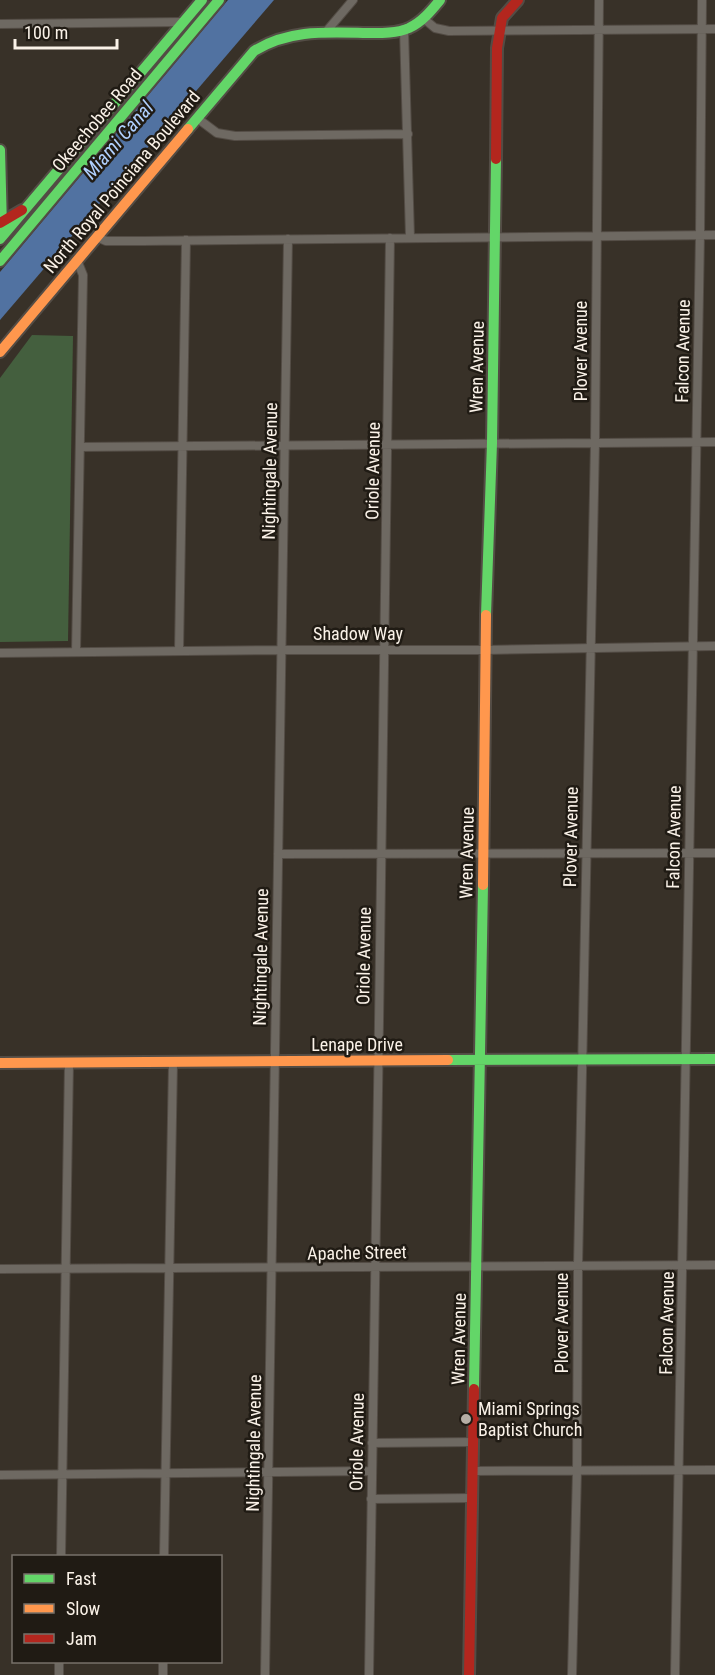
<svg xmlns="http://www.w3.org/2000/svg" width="715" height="1675" font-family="'Roboto Condensed',sans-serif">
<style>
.green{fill:#445f3e}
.water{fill:#5172a1}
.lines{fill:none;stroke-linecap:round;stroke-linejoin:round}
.street-casing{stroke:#534c45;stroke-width:10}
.fast-casing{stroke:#534c45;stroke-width:14}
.slow-casing{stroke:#534c45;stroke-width:14}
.jam-casing{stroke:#534c45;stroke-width:14}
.street{stroke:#6e6962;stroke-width:8}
.fast{stroke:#63d668;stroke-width:10}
.slow{stroke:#ff974d;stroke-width:10}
.jam{stroke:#b3261e;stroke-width:10}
.poi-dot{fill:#b6aea5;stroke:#201b14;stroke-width:2}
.labels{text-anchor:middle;stroke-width:5;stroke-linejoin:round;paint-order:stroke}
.street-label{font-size:18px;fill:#faf2e8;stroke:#201b14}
.poi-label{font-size:18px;fill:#faf2e8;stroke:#201b14;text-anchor:start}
.water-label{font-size:20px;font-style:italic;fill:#b0d0fe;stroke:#201b14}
</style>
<rect width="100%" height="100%" fill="#383128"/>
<path class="green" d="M32 335 73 336 68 641 0 642V378Z"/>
<path class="water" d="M228 0H274L0 320V272Z"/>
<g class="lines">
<defs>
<path id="street" d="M423 18 435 28 449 31 715 29
M0 24 183 22
M404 29 410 237
M325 33 353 0
M197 118 217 133 235 136 408 134
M97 237 106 241H143L715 235
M80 447 715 442
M179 651 186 240
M76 652 83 275 77 260
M0 653 282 650H485L715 646
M278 854 715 853
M0 1269 715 1265
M372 1443 474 1442
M474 1471 715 1470
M0 1475 371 1471
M371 1499 473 1498
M61 1556 69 1063
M164 1556 173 1063
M59 1675V1662
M163 1675V1662
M265 1675 288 239
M369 1675C375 1196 386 717 390 238
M572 1675 577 1471 578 1266 595 443 599 0
M675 1675 700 235 702 0"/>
<path id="fast" d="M188 129 254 51C288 30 324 32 363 33 378 33 395 34 409 28 422 22 431 11 440 0
M0 150 2 228
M0 239 202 0
M0 261 219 0
M486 615 492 443 496 159
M448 1060 715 1059
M474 1389 483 885"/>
<path id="slow" d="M0 352 188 129
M483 885 486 615
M0 1063 448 1060"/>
<path id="jam" d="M496 159 497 48 502 18 518 0
M0 223 22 210
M469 1675 474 1389"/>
</defs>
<use href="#street" class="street-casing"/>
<use href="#fast" class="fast-casing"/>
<use href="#slow" class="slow-casing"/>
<use href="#jam" class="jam-casing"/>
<use href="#street" class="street"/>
<use href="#fast" class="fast"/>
<use href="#slow" class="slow"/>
<use href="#jam" class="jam"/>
</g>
<circle class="poi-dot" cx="466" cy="1419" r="6"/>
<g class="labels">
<g class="street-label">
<text transform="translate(97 120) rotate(-50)" y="6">Okeechobee Road</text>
<text transform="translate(122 182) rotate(-50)" y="6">North Royal Poinciana Boulevard</text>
<text transform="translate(581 351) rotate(-90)" y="6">Plover Avenue</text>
<text transform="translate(683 351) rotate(-89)" y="6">Falcon Avenue</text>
<text transform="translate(477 367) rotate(-89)" y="6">Wren Avenue</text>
<text transform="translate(270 471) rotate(-89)" y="6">Nightingale Avenue</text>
<text transform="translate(373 471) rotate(-89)" y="6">Oriole Avenue</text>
<text x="358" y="640">Shadow Way</text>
<text transform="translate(571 837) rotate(-89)" y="6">Plover Avenue</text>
<text transform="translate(674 837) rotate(-89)" y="6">Falcon Avenue</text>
<text transform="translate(467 853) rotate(-89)" y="6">Wren Avenue</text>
<text transform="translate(364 956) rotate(-89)" y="6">Oriole Avenue</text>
<text transform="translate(261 957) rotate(-89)" y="6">Nightingale Avenue</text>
<text x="357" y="1051">Lenape Drive</text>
<text transform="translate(357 1253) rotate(-1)" y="6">Apache Street</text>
<text transform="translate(562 1323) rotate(-90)" y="6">Plover Avenue</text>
<text transform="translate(667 1323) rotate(-89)" y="6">Falcon Avenue</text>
<text transform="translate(459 1339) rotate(-89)" y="6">Wren Avenue</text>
<text transform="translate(357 1442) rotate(-89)" y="6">Oriole Avenue</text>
<text transform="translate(254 1443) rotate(-89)" y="6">Nightingale Avenue</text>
</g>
<g class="poi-label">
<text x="478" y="1415">Miami Springs<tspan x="478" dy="21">Baptist Church</tspan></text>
</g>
<g class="water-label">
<text transform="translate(118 140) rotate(-49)" y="7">Miami Canal</text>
</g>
</g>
<rect x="12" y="1555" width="210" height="108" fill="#201b14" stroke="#777169" stroke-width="1.5"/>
<rect x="24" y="1574" width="30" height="9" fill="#63d668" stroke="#777169" stroke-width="1.5"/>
<text x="66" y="1585" font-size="18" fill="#faf2e8">Fast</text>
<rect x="24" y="1604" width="30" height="9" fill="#ff974d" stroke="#777169" stroke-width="1.5"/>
<text x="66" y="1615" font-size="18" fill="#faf2e8">Slow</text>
<rect x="24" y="1634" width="30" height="9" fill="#b3261e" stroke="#777169" stroke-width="1.5"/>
<text x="66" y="1645" font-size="18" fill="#faf2e8">Jam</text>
<path d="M15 39v9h102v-9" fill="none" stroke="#faf2e8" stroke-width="3"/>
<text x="24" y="39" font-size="18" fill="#faf2e8" stroke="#201b14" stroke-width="4.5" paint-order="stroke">100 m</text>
</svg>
